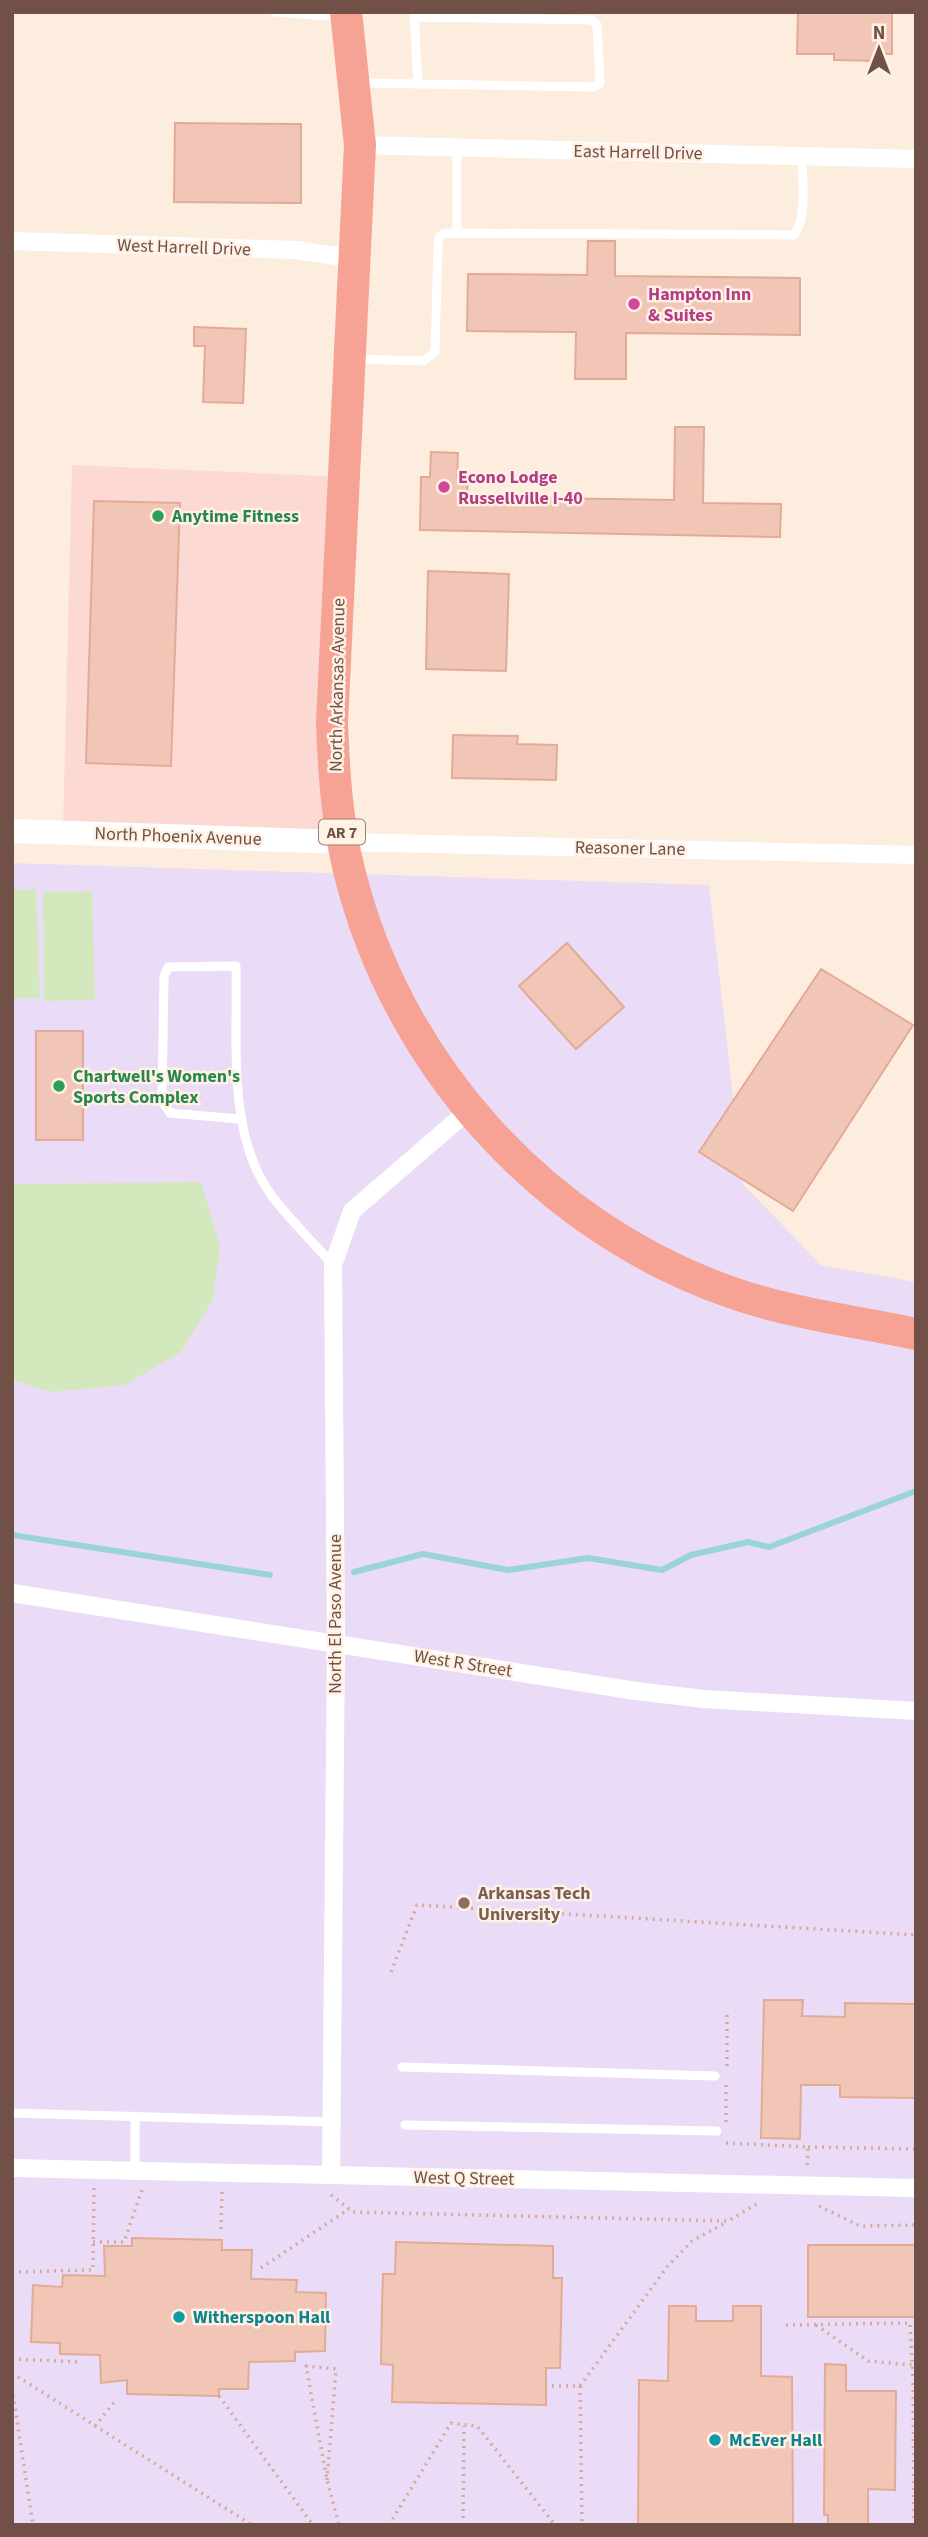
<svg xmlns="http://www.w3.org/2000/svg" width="928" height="2537" font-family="'Source Sans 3',sans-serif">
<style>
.commercial{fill:#fcd9d2}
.education{fill:#eadcf7}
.green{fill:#d4e8be}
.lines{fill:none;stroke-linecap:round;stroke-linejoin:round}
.stream{stroke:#9ad4d6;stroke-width:6}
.building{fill:#f1c6b6;stroke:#e3aa97;stroke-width:2}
.path{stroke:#d5aa9a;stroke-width:3.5;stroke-dasharray:2 5;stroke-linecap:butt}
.lane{stroke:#fff;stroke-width:9}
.street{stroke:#fff;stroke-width:18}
.secondary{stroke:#fff;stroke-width:24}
.highway{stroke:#f6a295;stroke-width:32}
.hotel-dot{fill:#d1479c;stroke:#fff1e4;stroke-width:2.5}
.leisure-dot{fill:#2e9e5b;stroke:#fff1e4;stroke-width:2.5}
.education-dot{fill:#8d6e63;stroke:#fff1e4;stroke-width:2.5}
.culture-dot{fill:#0f9aa8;stroke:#fff1e4;stroke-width:2.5}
.labels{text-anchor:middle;stroke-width:5;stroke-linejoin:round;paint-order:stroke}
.shield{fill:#fff1e4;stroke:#9c8176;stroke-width:2}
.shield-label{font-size:16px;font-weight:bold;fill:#715147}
.street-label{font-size:18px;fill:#715147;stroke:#fff1e4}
.hotel-label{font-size:18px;font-weight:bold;fill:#b23c85;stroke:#fff1e4;text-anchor:start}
.leisure-label{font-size:18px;font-weight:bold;fill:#27864d;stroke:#fff1e4;text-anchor:start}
.education-label{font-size:18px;font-weight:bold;fill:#785e54;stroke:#fff1e4;text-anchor:start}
.culture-label{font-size:18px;font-weight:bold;fill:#0d838f;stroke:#fff1e4;text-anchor:start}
</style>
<rect width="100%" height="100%" fill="#fcedde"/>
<path class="commercial" d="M72 465 344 477 343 842 63 832Z"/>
<path class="education" d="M12 863 709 885 743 1184 821 1265 916 1282V2525H12Z"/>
<path class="green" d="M36 889 40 998 12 999V890Z
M92 891 95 1000 44 1001 43 892Z
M201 1182 220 1246 213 1300 181 1352 125 1385 50 1392 12 1380 13 1184Z"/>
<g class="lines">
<path class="stream" d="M12 1535 270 1575
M354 1572 423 1554 508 1570 588 1558 662 1570 691 1555 748 1542 769 1547 916 1491"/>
</g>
<path class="building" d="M798 12H892V54H882L881 61 834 60V54H797Z
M175 123 301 124V203L174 202Z
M588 241H615V276L800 278V335L626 333V379H575L576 332 467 331 468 274 587 275Z
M194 327 246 329 243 403 203 402 205 346H194Z
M675 427H704L703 503 781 504 780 537 420 530 421 477H430L431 452 458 453 457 477H468L467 497 674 500Z
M94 501 180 503 171 766 86 763Z
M428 571 509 574 506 671 426 669Z
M453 735 518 736 517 744 557 745 556 780 452 778Z
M567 943 624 1007 576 1049 519 986Z
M821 969 913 1025 793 1211 699 1152Z
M36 1031H83V1140H36Z
M764 2000H803L802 2016 845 2017V2003L916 2004V2098L840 2097V2085H801L800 2139 761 2138Z
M132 2238 222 2240V2250H252L251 2279 297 2280 296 2292 326 2293 325 2351 295 2352V2361L249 2362 248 2389H219V2396L127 2394V2380L101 2383 100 2355 60 2354V2343L31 2342 33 2285 62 2287 63 2275 105 2276 104 2246H132Z
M396 2242 553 2246V2278H562L560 2368H546V2405L392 2402 393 2365 381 2364 382 2307 383 2274H395Z
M808 2245H916V2317H808Z
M669 2306H696V2321H733V2306H761V2376L792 2377 793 2525H638L639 2380 668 2381Z
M825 2364 846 2365V2391H896L895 2490 868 2489V2525H828V2515H824Z"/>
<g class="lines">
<path class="path" d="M391 1972 417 1905 916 1935
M727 2066V2011
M726 2122V2084
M726 2143 808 2147 807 2169
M808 2147 916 2149
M331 2195 353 2212 728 2221 757 2204
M819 2206 860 2226 916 2225
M221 2229 222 2191
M93 2242H124L142 2190
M261 2268 349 2209
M12 2272 93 2270 94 2188
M786 2325 910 2323 913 2380
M816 2325 868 2361 913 2365
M12 2359 82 2362
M12 2373 252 2525
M552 2386H580L582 2525
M580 2386 667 2267 692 2241 725 2223
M12 2388 33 2525
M219 2396 313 2525
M95 2426 116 2400
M327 2480 336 2369 306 2366 327 2480 339 2525
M389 2525 451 2423 477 2426 555 2525
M463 2525 464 2426
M914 2525 913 2380H916"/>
<path class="lane" d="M275 12 340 17
M414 13 418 84
M360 83 594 87 600 83 597 25 592 20 415 17
M457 147V234
M355 359 423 361 435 352 438 245 439 237 444 233 794 235C808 216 802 179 802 156
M239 1119 170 1113 162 1101 164 977 168 967 236 966C238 1039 226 1135 272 1196 290 1220 313 1242 333 1265
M402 2067 715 2076
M12 2113 331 2122
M135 2116V2172
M405 2125 717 2131"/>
<path class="street" d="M360 145 916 159
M12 241 297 250 355 259
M343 842 916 855
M12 1593 636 1691 704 1699 916 1711
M12 2168 916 2188
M331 2175 336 1644 333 1265 352 1211 470 1109"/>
<path class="secondary" d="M12 831 343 842"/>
<path class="highway" d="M346 12 360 145 332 723C334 773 337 822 349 870 396 1063 542 1226 730 1292 789 1313 854 1321 916 1334"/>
</g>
<g class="hotel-dot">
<circle cx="634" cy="304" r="7"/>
<circle cx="444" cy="487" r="7"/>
</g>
<g class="leisure-dot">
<circle cx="158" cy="516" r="7"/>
<circle cx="59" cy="1086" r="7"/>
</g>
<circle class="education-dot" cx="464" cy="1903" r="7"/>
<g class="culture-dot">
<circle cx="179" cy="2317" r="7"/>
<circle cx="715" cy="2440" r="7"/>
</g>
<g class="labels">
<rect class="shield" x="319" y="819.5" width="46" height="25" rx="5"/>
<g class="shield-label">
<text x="342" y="838">AR 7</text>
</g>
<g class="street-label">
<text transform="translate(638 152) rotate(1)" y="6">East Harrell Drive</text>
<text transform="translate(184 247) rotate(2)" y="6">West Harrell Drive</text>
<text transform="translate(337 685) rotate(-89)" y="6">North Arkansas Avenue</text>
<text transform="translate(178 836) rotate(2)" y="6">North Phoenix Avenue</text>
<text transform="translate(630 848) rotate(1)" y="6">Reasoner Lane</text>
<text transform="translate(335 1614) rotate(-90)" y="6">North El Paso Avenue</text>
<text transform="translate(463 1663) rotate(9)" y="6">West R Street</text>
<text transform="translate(464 2178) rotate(1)" y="6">West Q Street</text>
</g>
<g class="hotel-label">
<text x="648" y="300">Hampton Inn<tspan x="648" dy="21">&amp; Suites</tspan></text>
<text x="458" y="483">Econo Lodge<tspan x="458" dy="21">Russellville I-40</tspan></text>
</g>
<g class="leisure-label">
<text x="172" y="522">Anytime Fitness</text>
<text x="73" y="1082">Chartwell's Women's<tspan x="73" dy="21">Sports Complex</tspan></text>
</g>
<g class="education-label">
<text x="478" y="1899">Arkansas Tech<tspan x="478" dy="21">University</tspan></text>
</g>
<g class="culture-label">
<text x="193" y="2323">Witherspoon Hall</text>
<text x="729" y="2446">McEver Hall</text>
</g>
</g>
<rect width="928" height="2537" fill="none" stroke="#715147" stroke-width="28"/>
<g transform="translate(879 49)" stroke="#fff1e4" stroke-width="5" paint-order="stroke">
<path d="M0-5L12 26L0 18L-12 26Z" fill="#715147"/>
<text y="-10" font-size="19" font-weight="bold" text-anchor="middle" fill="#715147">N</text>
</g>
</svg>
